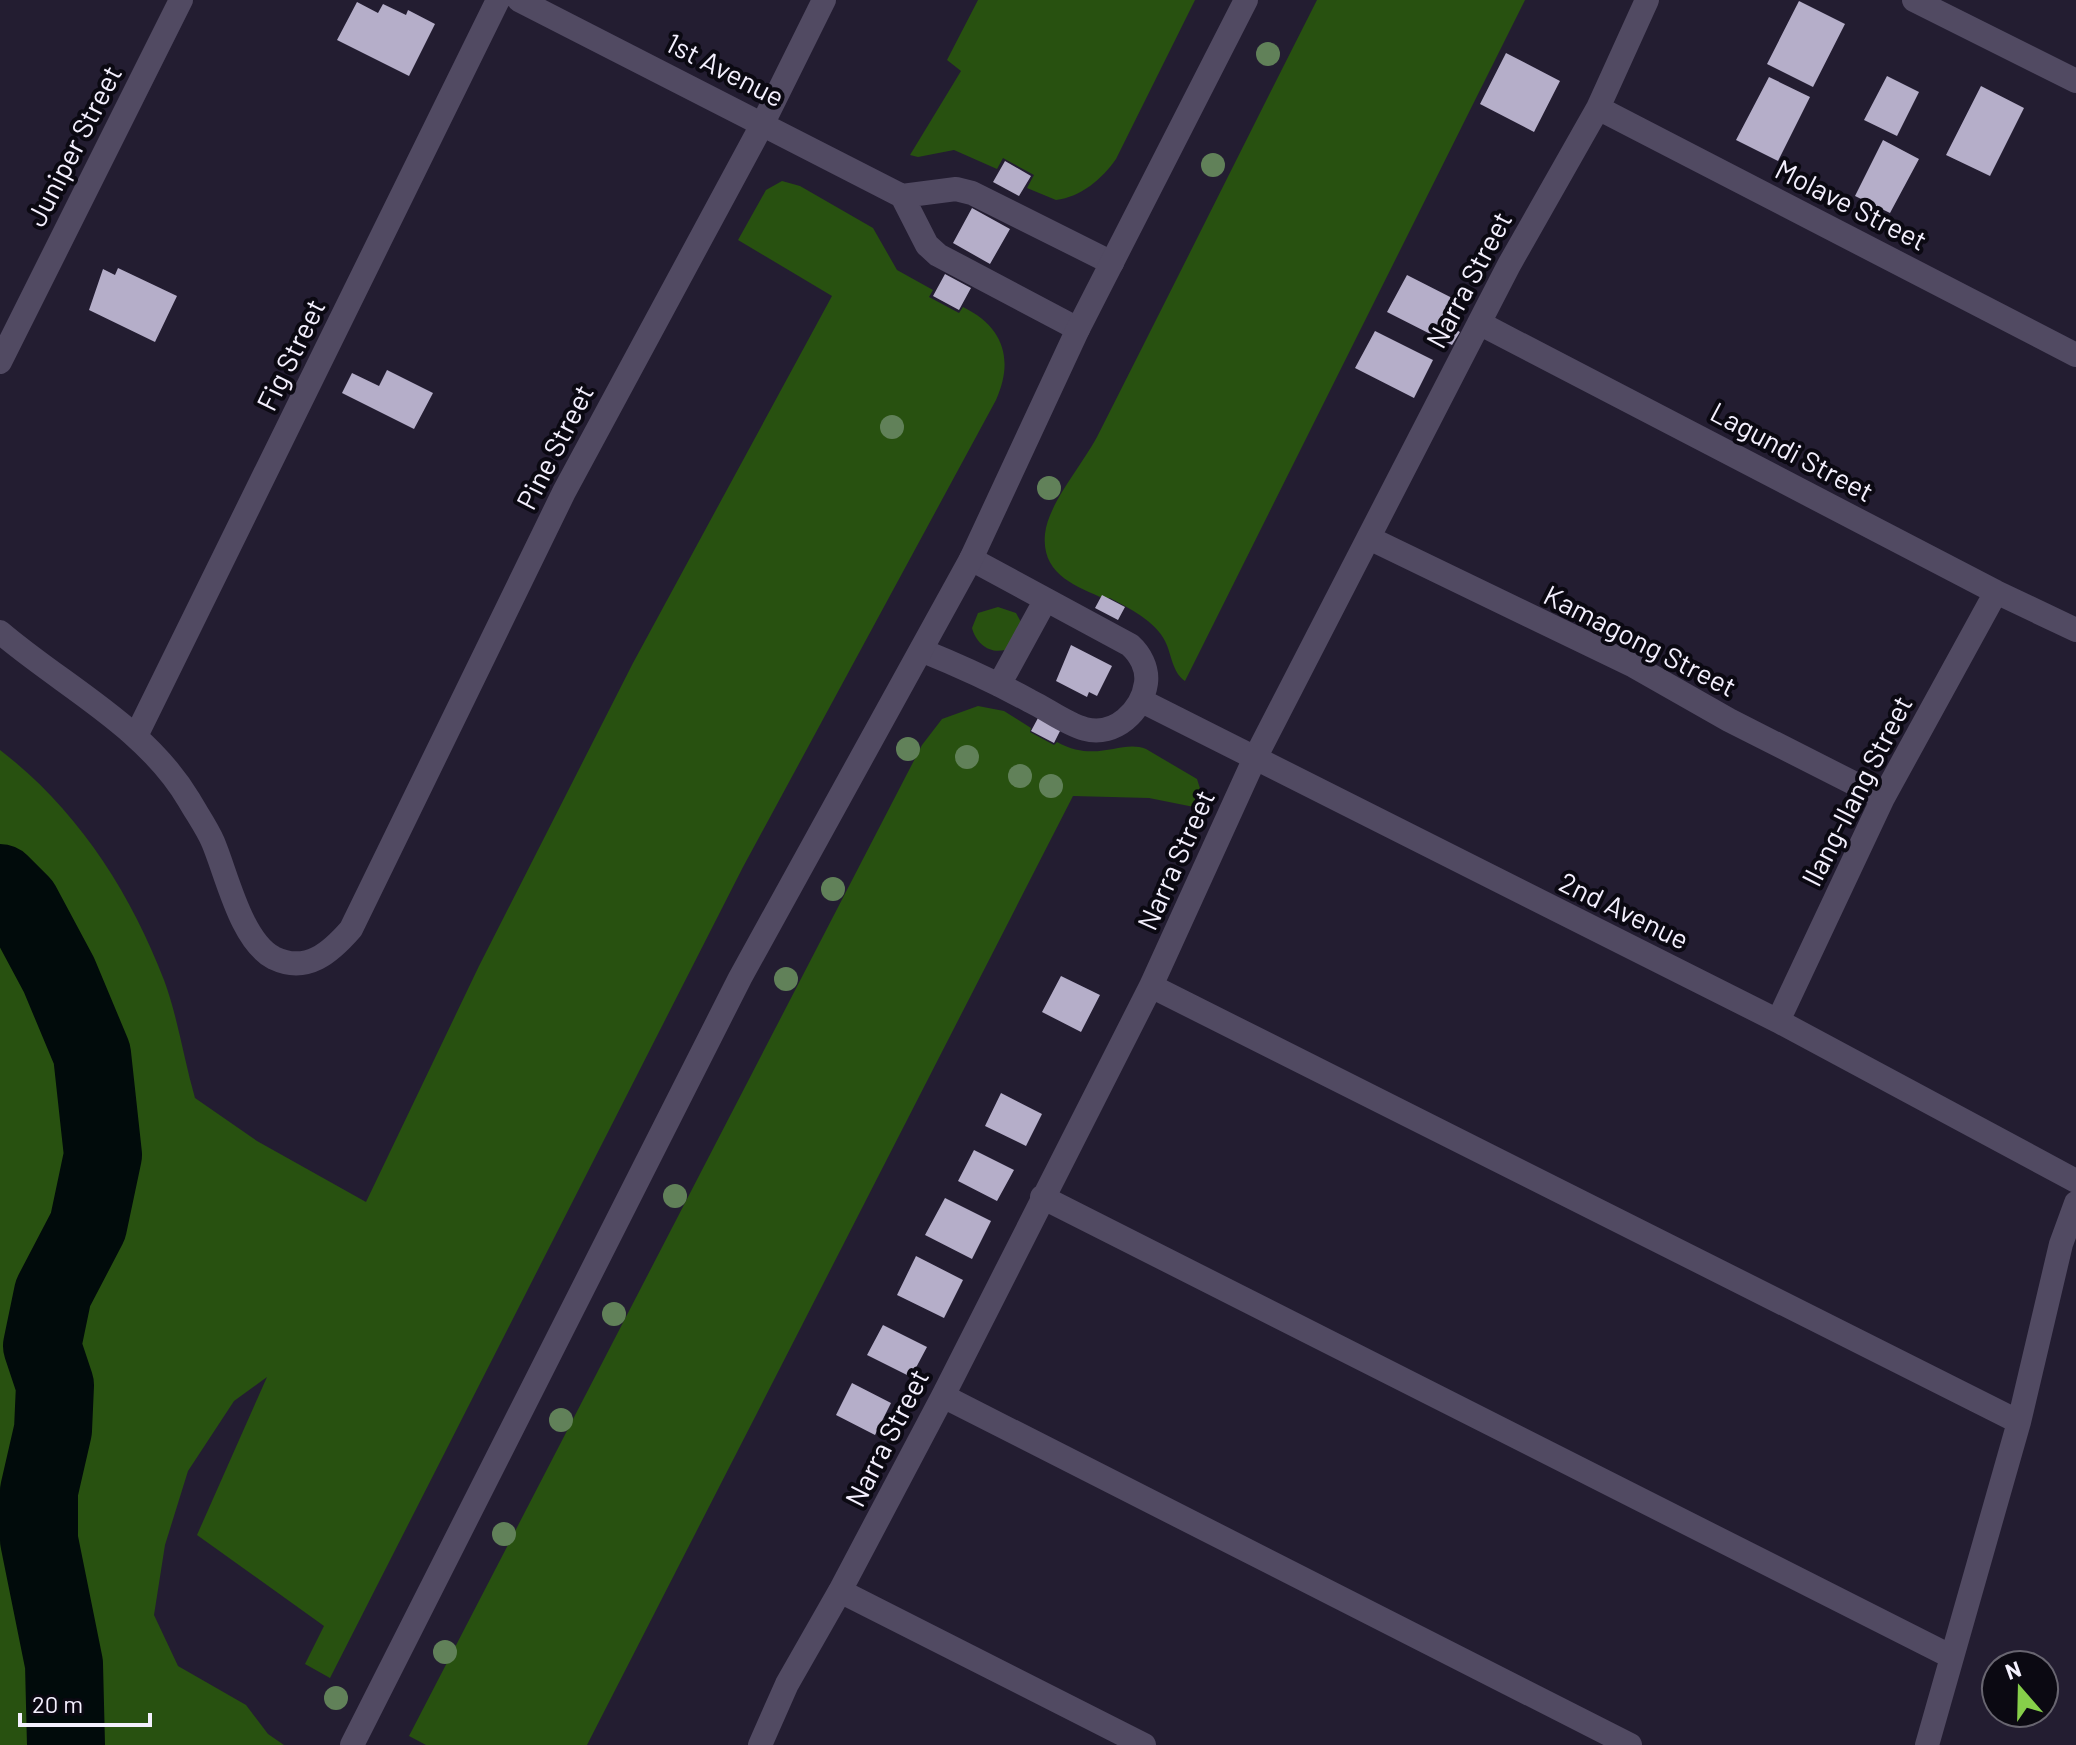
<svg xmlns="http://www.w3.org/2000/svg" width="2076" height="1745" font-family="Barlow,sans-serif">
<style>
.green{fill:#285110}
.lines{fill:none;stroke-linecap:round;stroke-linejoin:round}
.river{stroke:#010b0b;stroke-width:78}
.building{fill:#b5aec9}
.street{stroke:#514a62;stroke-width:24}
.secondary{stroke:#514a62;stroke-width:24}
.tree{fill:#618159}
.labels{text-anchor:middle;stroke-width:8;stroke-linejoin:round;paint-order:stroke}
.street-label{font-size:28px;fill:#f4f0fe;stroke:#0b0912}
</style>
<rect width="100%" height="100%" fill="#231d31"/>
<path class="green" d="M978 0H1195L1116 159C1102 179 1081 197 1056 200L1027 188 1034 175 1003 158 997 169 954 150 918 157 910 155 961 71 947 60Z
M1317 0H1525L1185 681C1172 672 1172 655 1165 641 1155 621 1129 608 1110 598L1105 599C1075 586 1041 574 1045 534 1048 503 1085 462 1099 433 1172 289 1244 144 1317 0Z
M782 181 800 186 873 228 897 270 933 290 929 297 959 313 963 307C1004 327 1014 360 996 400L743 867 330 1678 305 1664 324 1626 197 1535 267 1377 234 1401 188 1471 165 1545 154 1615 178 1666 246 1705 268 1734 284 1745H0V750C76 808 130 891 164 980 178 1018 184 1060 195 1098L257 1141 366 1202 479 966 633 663 832 296 738 240 766 190Z
M998 607 1016 613 1022 624 1005 650C989 654 976 643 972 628L978 613Z
M978 706 1004 711 1031 728 1030 732 1054 745 1057 742C1097 764 1121 739 1146 749L1197 779 1203 798 1199 808 1149 798 1073 796 587 1745H426L409 1736 922 745 942 719Z"/>
<g class="lines">
<path class="river" d="M0 883 21 904 59 975 92 1054 103 1155 88 1226 53 1293 42 1346 55 1385 53 1430 39 1491V1540L64 1664 66 1745"/>
</g>
<path class="building" d="M1799 1 1845 24 1813 87 1767 64Z
M357 2 378 13 383 4 406 15 408 10 435 24 409 76 337 40Z
M1506 53 1560 81 1534 132 1480 104Z
M1887 76 1919 92 1897 136 1864 120Z
M1769 77 1810 97 1778 161 1736 140Z
M1981 86 2024 108 1990 176 1946 155Z
M1883 140 1919 159 1890 213 1855 196Z
M1005 161 1031 176 1019 196 993 182Z
M972 208 1010 229 990 264 953 243Z
M118 268 177 296 155 342 89 310 103 269 115 275Z
M945 274 971 288 959 310 933 296Z
M1407 275 1460 302 1448 325 1460 332 1452 345 1387 312Z
M1375 331 1433 360 1414 398 1355 368Z
M387 370 433 393 414 429 342 393 352 373 379 386Z
M1102 595 1125 607 1118 620 1095 608Z
M1071 645 1112 666 1097 696 1089 692 1087 697 1056 681Z
M1038 718 1061 729 1054 743 1031 731Z
M1061 976 1100 995 1081 1032 1042 1012Z
M1001 1093 1042 1114 1026 1146 985 1126Z
M974 1150 1014 1170 997 1201 958 1181Z
M945 1198 991 1221 972 1259 925 1235Z
M916 1256 963 1280 944 1318 897 1295Z
M883 1325 927 1347 911 1377 867 1355Z
M852 1383 891 1403 875 1435 836 1415Z"/>
<g class="lines">
<path class="street" d="M519 0 902 196 927 245 938 255 1078 329
M1914 0 2076 81
M1598 108 2076 355
M902 196 956 189 972 193 1112 263
M1481 324 1996 592 2076 630
M0 362 181 0
M1369 538 1634 666 1729 720 1883 798
M0 632C63 686 145 726 189 800 197 814 207 828 213 842 227 875 241 941 274 958 307 974 331 952 351 929L564 492 763 123 824 0
M923 651C960 666 995 682 1030 701 1047 709 1066 724 1085 729 1115 737 1142 711 1146 683 1148 668 1140 654 1130 645L971 559
M999 685 1045 601
M1142 701 1778 1021 2076 1181
M136 736 498 0
M1151 986 2019 1422
M1778 1021 1883 798 1996 592
M1042 1197 1950 1656
M943 1396 1630 1745
M840 1591 1144 1745
M760 1745 787 1684 840 1591 943 1396 1151 986 1254 760 1509 265 1598 108 1647 0
M1927 1745 2019 1422 2061 1244 2076 1203"/>
<path class="secondary" d="M352 1745 740 978 971 559 1078 329 1246 0"/>
</g>
<g class="tree">
<circle cx="1268" cy="54" r="12"/>
<circle cx="1213" cy="165" r="12"/>
<circle cx="892" cy="427" r="12"/>
<circle cx="1049" cy="488" r="12"/>
<circle cx="908" cy="749" r="12"/>
<circle cx="967" cy="757" r="12"/>
<circle cx="1020" cy="776" r="12"/>
<circle cx="1051" cy="786" r="12"/>
<circle cx="833" cy="889" r="12"/>
<circle cx="786" cy="979" r="12"/>
<circle cx="675" cy="1196" r="12"/>
<circle cx="614" cy="1314" r="12"/>
<circle cx="561" cy="1420" r="12"/>
<circle cx="504" cy="1534" r="12"/>
<circle cx="445" cy="1652" r="12"/>
<circle cx="336" cy="1698" r="12"/>
</g>
<g class="labels">
<g class="street-label">
<text transform="translate(725 70) rotate(27)" y="10">1st Avenue</text>
<text transform="translate(74 146) rotate(-63)" y="10">Juniper Street</text>
<text transform="translate(1851 205) rotate(27)" y="10">Molave Street</text>
<text transform="translate(1469 280) rotate(-62)" y="10">Narra Street</text>
<text transform="translate(291 355) rotate(-64)" y="10">Fig Street</text>
<text transform="translate(555 447) rotate(-63)" y="10">Pine Street</text>
<text transform="translate(1792 452) rotate(28)" y="10">Lagundi Street</text>
<text transform="translate(1640 641) rotate(27)" y="10">Kamagong Street</text>
<text transform="translate(1857 791) rotate(-63)" y="10">Ilang-Ilang Street</text>
<text transform="translate(1176 860) rotate(-66)" y="10">Narra Street</text>
<text transform="translate(1624 911) rotate(26)" y="10">2nd Avenue</text>
<text transform="translate(887 1438) rotate(-63)" y="10">Narra Street</text>
</g>
</g>
<g transform="translate(2020 1689) rotate(340)"><circle r="38" fill="#0b0912" stroke="#686570" stroke-width="2"/>
<path d="M0-6L14 30L0 20L-14 30Z" fill="#87cf4a"/>
<text y="-12" font-size="22" font-weight="bold" text-anchor="middle" fill="#f4f0fe">N</text>
</g>
<path d="M20 1713v12h130v-12" fill="none" stroke="#f4f0fe" stroke-width="4"/>
<text x="32" y="1713" font-size="24" fill="#f4f0fe" stroke="#0b0912" stroke-width="6" paint-order="stroke">20 m</text>
</svg>
